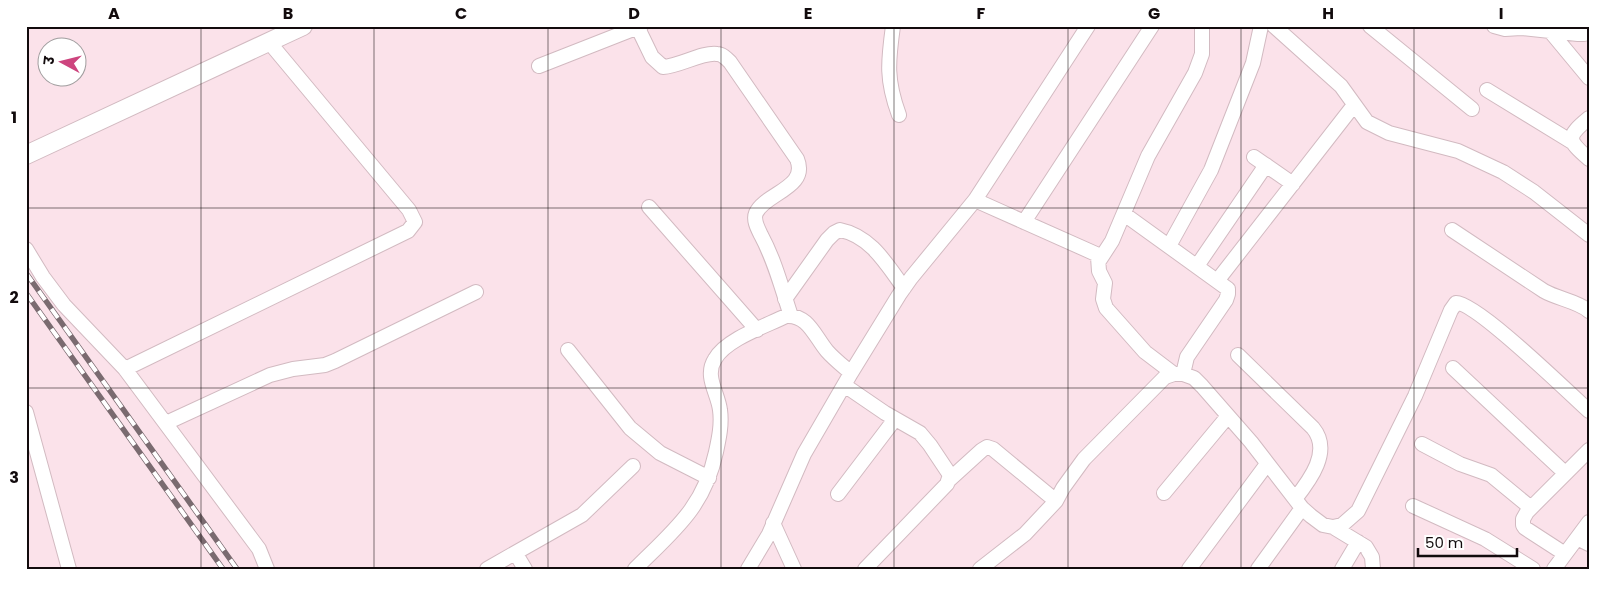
<svg xmlns="http://www.w3.org/2000/svg" width="1615" height="595" font-family="Poppins,'Noto Sans Devanagari',sans-serif">
<style>
.lines{fill:none;stroke-linecap:round;stroke-linejoin:round}
.minor-casing{stroke:#d2bac1;stroke-width:16}
.major-casing{stroke:#d2bac1;stroke-width:20}
.minor{stroke:#fff;stroke-width:14}
.major{stroke:#fff;stroke-width:18}
.rail-casing{stroke:#7a6b70;stroke-width:5.5}
.rail{stroke:#fff;stroke-width:4;stroke-dasharray:11;stroke-linecap:butt}
.grid{fill:none;stroke:#120b0d;stroke-width:1;stroke-opacity:0.55}
.neatline{fill:none;stroke:#120b0d;stroke-width:2}
.grid-label{font-size:16px;text-anchor:middle;font-weight:bold;fill:#120b0d}
</style>
<rect width="100%" height="100%" fill="#fbe2ea"/>
<g class="lines">
<defs>
<path id="minor" d="M637 26 652 57 663 67C680 66 702 52 717 54 722 54 726 58 730 62L797 159C809 188 765 193 756 213 753 220 758 229 761 235 775 261 782 289 791 316
M893 26C888 62 886 80 899 115
M1274 26 1341 86 1367 122 1389 133 1458 151 1503 172 1534 192 1589 235
M1370 26 1472 109
M1494 26 1505 29 1521 28 1578 34H1584L1589 30
M1550 31 1589 78
M539 66 641 26
M1487 90 1572 142
M1589 118C1566 137 1567 140 1589 159
M1254 157 1293 184
M975 200 1096 254 1098 257 1099 271 1105 283 1103 299 1106 308 1145 352 1174 374
M649 207 757 330
M1124 214 1228 289V294L1226 300 1187 357 1183 374
M1024 222 1152 26
M1452 230 1544 291C1558 299 1577 301 1589 311
M1169 246 1211 170 1253 63 1261 26
M26 249 43 277 64 305 125 369 259 549 267 569
M1099 261 1112 241 1148 156 1195 73 1202 54V26
M1197 266 1266 165
M1217 281 1354 105
M785 299 827 240 834 233 840 230C871 236 887 265 904 288
M568 350 630 428 660 453 709 478
M1238 355 1313 428C1332 451 1310 480 1295 499
M1453 368 1565 473
M125 369 408 231 415 222 409 210 269 42
M844 385 885 413 920 433 930 445 950 475 947 484 865 569
M26 412 69 569
M166 423 270 375 293 369 325 365 335 361 476 292
M1422 444 1460 464 1491 475 1531 508
M949 480 982 450 987 447 993 449 1056 501
M1164 493 1228 416
M838 494 895 419
M1413 506 1485 539 1533 569
M773 523 794 569
M1333 527 1366 547 1372 557 1373 569
M1577 538 1589 544
M516 554 525 569
M1565 554 1525 528 1523 525V519L1527 512 1589 450
M487 569 582 515 633 466
M635 569C673 531 704 508 716 452 719 438 722 424 720 410 718 393 704 376 715 359 726 339 766 326 786 316 808 314 815 337 827 351 834 359 843 366 851 373
M748 569 769 534 804 454 851 373 899 295 911 278 975 200 1088 26
M980 569 1025 534 1056 501 1063 488 1084 459 1165 377 1174 374H1183L1194 378 1202 386 1251 442 1302 508 1311 516 1323 525 1333 527 1342 525 1358 511 1415 396 1451 310 1456 303C1476 302 1569 393 1589 411
M1189 569 1267 464
M1258 569 1302 508
M1342 569 1358 542
M1554 569 1589 522"/>
<path id="major" d="M26 155 303 26"/>
</defs>
<use href="#minor" class="minor-casing"/>
<use href="#major" class="major-casing"/>
<use href="#minor" class="minor"/>
<use href="#major" class="major"/>
<defs>
<path id="rail" d="M26 273 237 569
M26 293 223 569"/>
</defs>
<use href="#rail" class="rail-casing"/>
<use href="#rail" class="rail"/>
</g>
<path class="grid" d="M201 26V569M374 26V569M548 26V569M721 26V569M894 26V569M1068 26V569M1241 26V569M1414 26V569M26 208H1589M26 388H1589"/>
<rect width="1615" height="595" fill="none" stroke="#ffffff" stroke-width="55"/>
<g transform="translate(62 62) rotate(277)"><circle r="24" fill="#ffffff" stroke="#a09d9e"/>
<path d="M0-4L9 19L0 12L-9 19Z" fill="#cd447e"/>
<text y="-8" font-size="14" font-weight="bold" text-anchor="middle" fill="#120b0d">उ</text>
</g>
<path d="M1418 548v8h99v-8" fill="none" stroke="#120b0d" stroke-width="2.5"/>
<text x="1425" y="548" font-size="15" fill="#120b0d" stroke="#ffffff" stroke-width="4" paint-order="stroke">50 m</text>
<rect x="28" y="28" width="1560" height="540" class="neatline"/>
<g class="grid-label">
<text x="114" y="19">A</text>
<text x="288" y="19">B</text>
<text x="461" y="19">C</text>
<text x="634" y="19">D</text>
<text x="808" y="19">E</text>
<text x="981" y="19">F</text>
<text x="1154" y="19">G</text>
<text x="1328" y="19">H</text>
<text x="1501" y="19">I</text>
<text x="14" y="123">1</text>
<text x="14" y="303">2</text>
<text x="14" y="483">3</text>
</g>
</svg>
